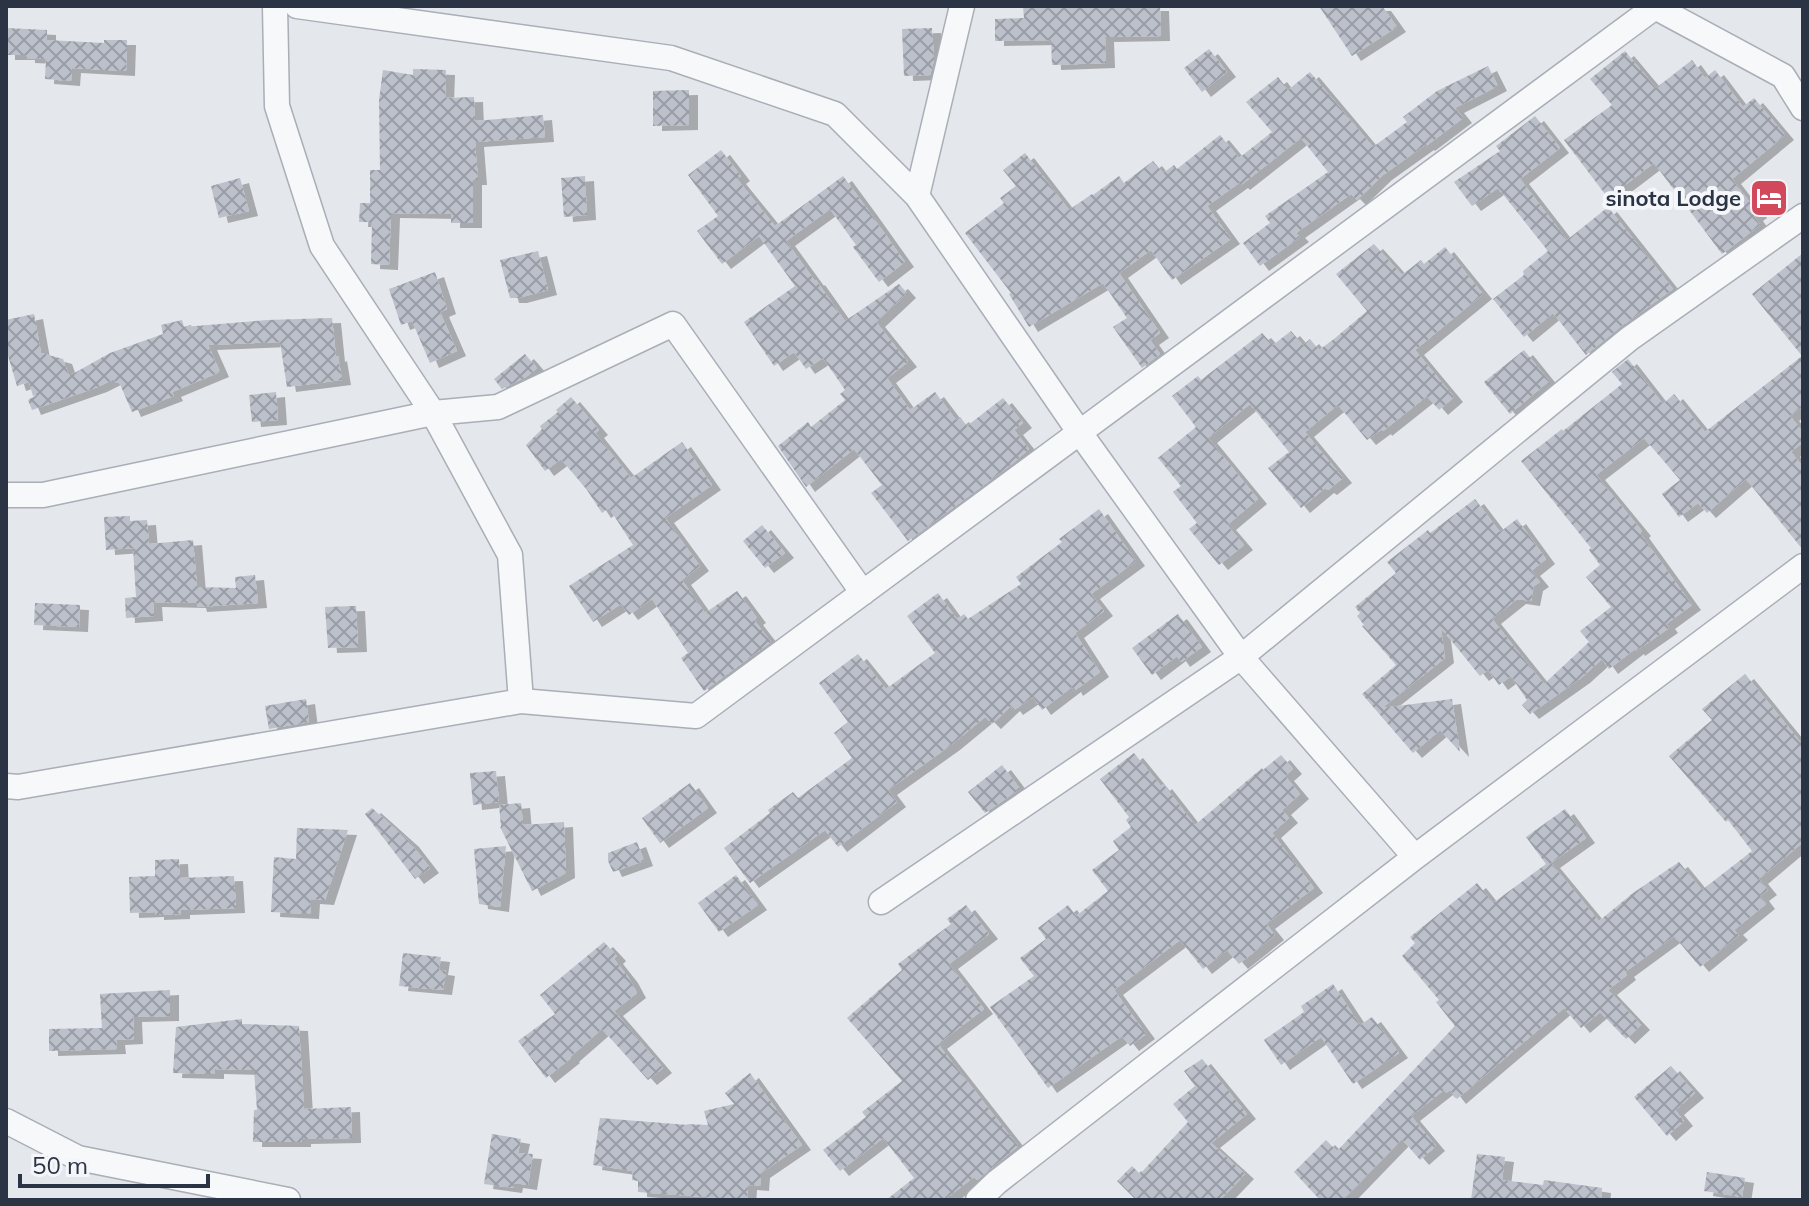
<svg xmlns="http://www.w3.org/2000/svg" width="1809" height="1206" font-family="Mulish,sans-serif">
<style>
.building{fill:url(#building-cross-hatch);filter:url(#shadow)}
.lines{fill:none;stroke-linecap:round;stroke-linejoin:round}
.minor-casing{stroke:#a9aeb7;stroke-width:27}
.minor{stroke:#f7f8fa;stroke-width:24}
.labels{text-anchor:middle;stroke-width:8;stroke-linejoin:round;paint-order:stroke}
.poi-label{font-size:22px;font-weight:bold;fill:#2b3445;stroke:#f4f6f9;text-anchor:end}
</style>
<defs>
<pattern id="building-cross-hatch" width="8" height="8" patternUnits="userSpaceOnUse" patternTransform="scale(2)"><rect width="8" height="8" fill="#bbc0ca"/><path d="M0 0l8 8M0 8l8-8" fill="none" stroke="#989da6"/></pattern>
<filter id="shadow"><feDropShadow dx="9" dy="5" stdDeviation="0" flood-color="#0004"/></filter>
</defs>
<rect width="100%" height="100%" fill="#e4e7ec"/>
<path class="building" d="M1023 6H1160L1161 36 1105 37 1106 63 1052 65 1051 40 995 41V19L1024 18Z
M1319 6H1382L1397 27 1352 56Z
M6 28 47 30V40L104 43V40H127L126 71 72 68 71 81 45 79 46 59 26 58V55H6Z
M932 28 934 60 930 75 904 76 902 29Z
M1209 49 1227 72 1202 92 1184 68Z
M1625 51 1656 88 1692 60 1705 78 1715 70 1743 107 1754 98 1785 135 1732 179 1758 213 1754 216 1760 225 1722 254 1654 163 1608 198 1564 140 1612 105 1590 79Z
M1488 66 1498 86 1455 108 1463 118 1426 146 1425 145 1383 175 1357 200 1351 194 1296 233 1300 237 1260 266 1243 243 1270 223 1265 216 1328 172 1301 138 1241 185 1239 183 1207 206 1231 239 1172 280 1151 250 1119 273 1160 333 1150 340 1160 354 1142 368 1113 327 1127 318 1103 283 1029 327 1009 294 1011 293 965 233 1004 203 1000 198 1016 186 1003 170 1025 153 1069 210 1092 194 1093 195 1119 176 1124 183 1153 161 1163 173 1174 165 1177 169 1220 135 1239 158 1272 132 1246 102 1278 77 1288 90 1310 72 1373 147 1407 122 1403 117 1437 91Z
M413 69 446 70 445 98 474 97 475 121 543 115 545 137 475 142 478 180H473V223H451V214L391 213 389 265 371 264 372 222H359L360 203H370V170H380L379 100 383 70 413 75Z
M689 90V125L653 126V91Z
M1535 116 1560 148 1520 179 1567 240 1608 207 1673 289 1620 327 1586 355 1553 313 1524 337 1493 299 1524 275 1523 271 1548 251 1498 188 1472 206 1454 182 1500 151 1496 146Z
M721 150 741 176 737 179 775 226 843 176 868 210 905 262 879 282 853 247 856 245 830 209 786 241 815 281 816 280 845 321 899 284 907 293 876 322 908 362 887 378 910 410 935 392 956 420 960 417 967 426 1003 398 1023 423 1014 430 1029 449 1012 464 908 541 871 493 882 485 854 449 806 487 778 446 808 422 811 427 845 400 840 394 845 390 823 358 806 369 794 352 774 366 744 322 795 286 759 236 722 264 697 231 718 216 688 175Z
M585 176 587 215 564 217 561 178Z
M240 178 249 211 219 218 211 186Z
M1374 244 1402 275 1421 260 1424 264 1445 247 1483 294 1415 350 1454 397 1439 410 1427 396 1383 431 1382 429 1367 440 1339 406 1334 408 1305 432 1343 478 1328 490 1325 488 1301 508 1268 468 1289 452 1250 404 1208 438 1258 499 1227 525 1244 545 1219 565 1189 529 1197 523 1173 492 1181 486 1158 458 1196 427 1172 396 1198 376 1201 380 1262 333 1273 345 1291 331 1303 345 1310 339 1319 350 1334 339 1367 311 1336 274Z
M538 251 548 290 518 298H510L500 260Z
M1803 253V406L1790 416 1803 432V442L1791 452 1803 467V550L1746 479 1707 513 1698 503 1679 517 1662 494 1680 480 1644 438 1596 475 1642 531 1640 533 1692 605 1666 624 1669 628 1636 651 1635 649 1609 669 1602 659 1581 678 1530 714 1522 705 1527 700 1511 676 1499 685 1488 670 1480 676 1441 628 1445 658 1382 708 1452 699 1460 752 1440 730 1413 753 1362 694 1396 665 1362 626 1364 625 1357 616 1360 613 1355 607 1396 573 1387 562 1428 530 1430 533 1475 499 1500 532 1517 519 1546 559 1531 571 1540 582 1534 586 1531 601 1517 599 1492 619 1544 684 1589 642 1580 631 1611 607 1586 577 1600 565 1589 550 1591 548 1521 461 1562 429 1563 431 1622 384 1612 372 1628 359 1663 404 1674 394 1705 432 1802 356 1752 294Z
M435 272 447 309 440 312 457 351 430 363 412 321 401 325 389 289Z
M34 314 41 353 63 359 69 376 110 353 163 334 161 325 182 320 184 327 267 320 332 318 336 357 338 356 342 380 287 387 280 342 208 345 220 372 172 392 174 396 132 412 119 382 116 383 114 379 98 387 32 410 28 400 37 395 33 396 29 382 17 386 6 349V320Z
M1524 350 1549 381 1510 414 1484 382Z
M525 354 537 368 526 377 502 389 494 379Z
M276 392 278 420 252 422 249 395Z
M571 397 599 430 595 433 631 478 682 442 712 485 665 518 700 566 682 580 705 613 737 591 757 618 754 620 771 642 704 691 681 658 688 653 652 599 629 615 621 604 593 622 569 586 633 545 609 508 602 513 587 490 561 459 545 471 526 445 542 429 540 426 558 412 556 410Z
M1099 509 1136 561 1091 594 1104 611 1075 633 1100 672 1074 691 1072 687 1042 710 1033 697 1014 710 1011 706 992 724 985 717 951 745 888 790 897 802 838 847 825 830 750 883 724 848 770 813 768 810 793 792 798 798 852 758 834 733 848 722 819 683 858 654 886 689 935 653 907 616 938 593 957 619 964 614 968 619 1021 584 1016 577 1062 542 1059 539Z
M130 516V521L147 520 149 544 193 540 197 587 236 588 235 577 255 575 258 603 198 607 197 603 153 602 154 616 126 618 125 598 136 597 133 548 106 550 104 517Z
M762 525 785 553 765 568 743 541Z
M35 603 80 605 79 627 34 625Z
M356 606 358 647 328 648 325 607Z
M1178 614 1202 647 1181 662 1177 656 1152 675 1132 648Z
M1745 674 1803 745V842L1759 879 1768 890 1760 896 1766 904 1734 930 1739 935 1700 967 1674 936 1625 972 1627 975 1608 990 1641 1025 1626 1039 1600 1012 1581 1028 1564 1008 1457 1099 1450 1090 1446 1093 1444 1090 1411 1116 1436 1146 1420 1160 1402 1139 1343 1200H1320L1294 1172 1326 1140 1337 1151 1455 1026 1436 1002 1439 1000 1402 956 1415 943 1410 937 1477 883 1493 903 1546 864 1526 837 1565 809 1586 838 1551 863 1599 921 1633 893 1679 862 1702 890 1752 851 1728 820 1726 822 1669 756 1712 720 1702 709Z
M306 699 309 722 269 729 265 706Z
M1134 753 1161 786 1163 784 1195 825 1262 768 1263 770 1281 755 1293 769 1285 776 1300 794 1282 810 1289 818 1272 833 1314 888 1266 924 1275 935 1239 964 1227 950 1203 969 1180 940 1114 990 1146 1034 1130 1046 1122 1036 1048 1088 990 1007 1034 976 1020 958 1046 939 1038 928 1068 905 1076 916 1108 891 1092 870 1119 850 1113 841 1131 827 1126 820 1129 817 1100 779Z
M1002 765 1020 789 985 813 968 792Z
M496 771 499 802 473 805 470 773Z
M690 783 708 808 660 843 642 818Z
M521 803 523 825 564 822 566 873 532 891 500 827H501L499 805Z
M372 808 410 842 430 868 415 879 365 814Z
M297 828 348 830 325 900 311 899 310 914 271 912 274 857 296 859Z
M637 842 644 861 613 872 608 861V853Z
M506 846 500 907 479 904 474 849Z
M179 859 180 878 234 876 236 908 181 910V914L155 915V912L130 913 129 877 155 876V860Z
M736 875 758 905 719 932 698 903Z
M966 905 989 934 949 964 984 1009 938 1044 1018 1146 977 1180 974 1177 944 1200H886L914 1178 883 1138 840 1171 823 1150 866 1117 862 1112 902 1081 847 1018 902 970 898 964 951 924 947 919Z
M604 942 617 956 614 959 629 978 637 993 614 1011 663 1068 648 1080 602 1029 570 1057 571 1058 546 1078 518 1041 555 1014 540 995Z
M403 953 441 957 439 970 446 971 443 990 399 986Z
M1333 984 1360 1025 1372 1017 1399 1053 1353 1084 1321 1037 1281 1065 1264 1040 1304 1012 1301 1006Z
M170 990V1016L133 1017 134 1039 116 1040 117 1049 49 1051V1029L102 1028 100 994Z
M242 1019V1024L299 1026 304 1109 351 1107 352 1138 302 1139V1142H253L254 1110H257L254 1070 215 1069V1074L173 1073 176 1027Z
M1202 1059 1247 1114 1211 1143 1245 1174 1220 1200H1136L1117 1181 1132 1166 1140 1174 1188 1122 1173 1104 1195 1086 1184 1071Z
M1671 1066 1695 1093 1675 1110 1684 1121 1667 1136 1634 1097Z
M750 1073 802 1145 761 1173 760 1186 748 1185 747 1200 638 1192V1181L632 1180 633 1171 593 1165 600 1118 688 1125 686 1124 708 1125 704 1111 734 1104 725 1093Z
M492 1134 521 1139 518 1153 533 1154 528 1185 514 1183 513 1188 484 1184Z
M1477 1154 1505 1157 1502 1180 1543 1185 1544 1180 1602 1188 1601 1200H1471Z
M1707 1172 1745 1178 1742 1197 1704 1191Z"/>
<g class="lines">
<defs>
<path id="minor" d="M275 6 277 106 322 246 433 413 510 555 521 701
M297 6 671 58 835 114 917 196 1080 433 1241 657 1415 857
M917 196 962 6
M6 495H43L433 413 498 407 673 324 863 593
M6 786 18 787 521 701 696 716 1655 7 1783 76 1803 108
M881 902 1241 657 1629 339 1803 216
M6 1121 78 1158 288 1200
M978 1200 997 1182 1415 857 1803 566"/>
</defs>
<use href="#minor" class="minor-casing"/>
<use href="#minor" class="minor"/>
</g>
<defs>
<symbol id="hotel-square" viewBox="-11 -11 22 22"><rect x="-9" y="-9" width="18" height="18" rx="4" fill="#d1495b" stroke="#f4f6f9"/><path d="M-6-4.5h1.5V1H6V5H4.5V3h-9V5H-6ZM-4 0a1.8 1.8 0 1 1 3.6 0ZM.5 0V-2.5h3Q6-2.5 6 0Z" fill="#fff"/></symbol>
</defs>
<g fill-rule="evenodd">
<use href="#hotel-square" x="1747" y="176" width="44" height="44"/>
</g>
<g class="labels">
<g class="poi-label">
<text x="1741" y="206">sinota Lodge</text>
</g>
</g>
<rect width="1809" height="1206" fill="none" stroke="#2b3445" stroke-width="16"/>
<path d="M20 1174v12h188v-12" fill="none" stroke="#2b3445" stroke-width="4"/>
<text x="32" y="1174" font-size="24" fill="#2b3445" stroke="#f4f6f9" stroke-width="6" paint-order="stroke">50 m</text>
</svg>
